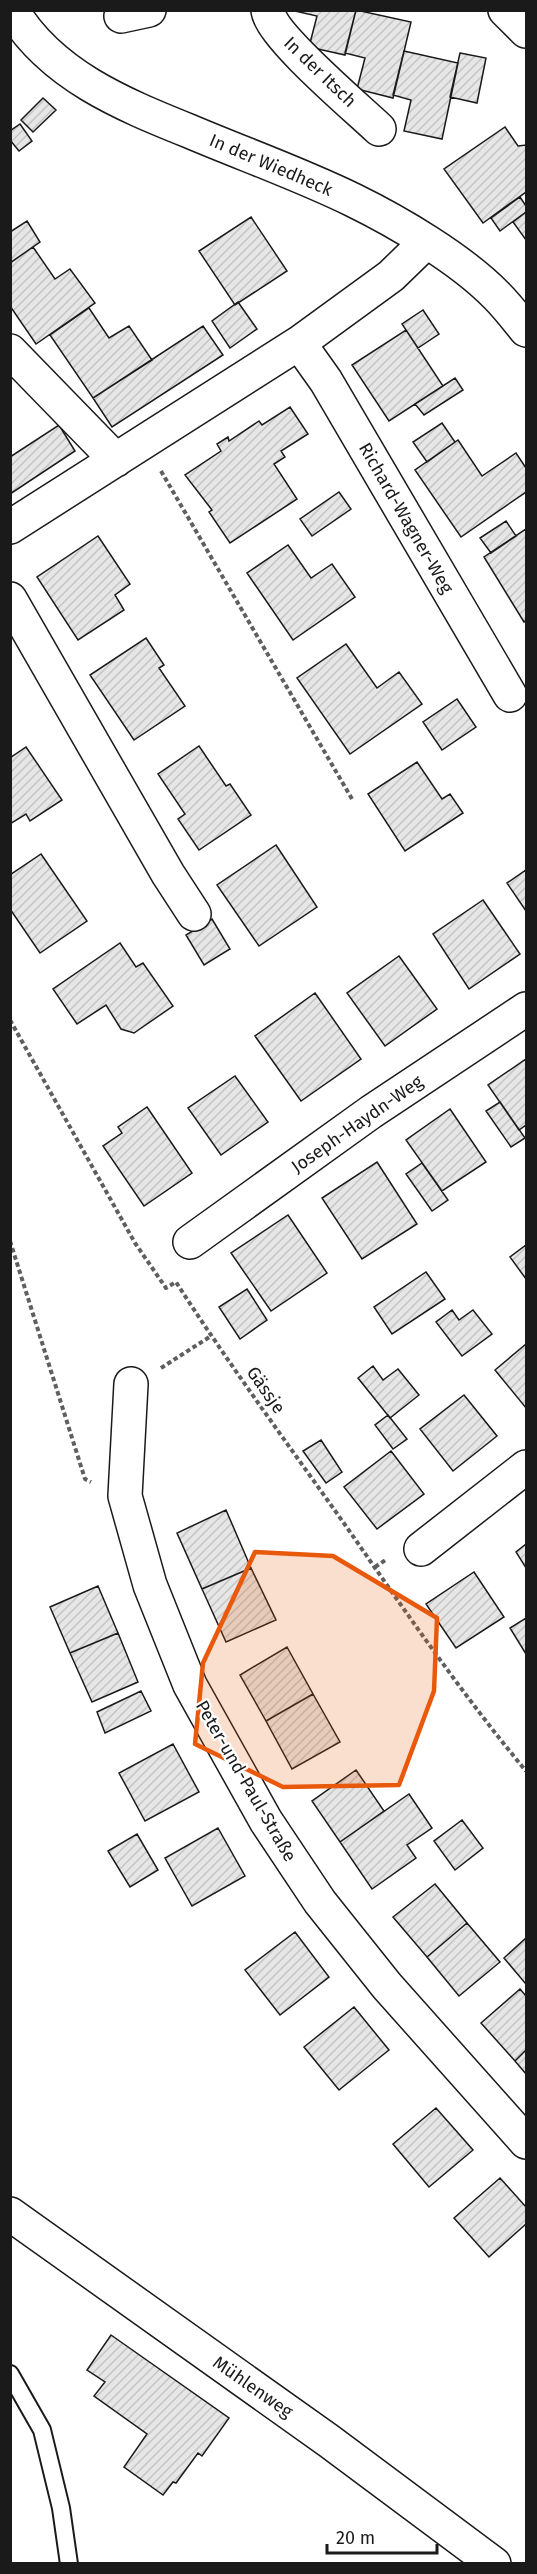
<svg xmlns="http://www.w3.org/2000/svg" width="537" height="2574" font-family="'Fira Sans',sans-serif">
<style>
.building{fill:url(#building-hatch);stroke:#1a1a1a;stroke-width:1.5}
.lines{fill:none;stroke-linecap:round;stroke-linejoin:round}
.service-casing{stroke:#1a1a1a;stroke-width:20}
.minor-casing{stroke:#1a1a1a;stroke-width:36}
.tertiary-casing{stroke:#1a1a1a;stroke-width:36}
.path{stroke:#5f5f5f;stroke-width:4;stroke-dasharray:4.5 3;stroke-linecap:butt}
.service{stroke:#fff;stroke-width:16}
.minor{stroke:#fff;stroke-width:33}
.tertiary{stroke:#fff;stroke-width:33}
.marked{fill:#e8590c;fill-opacity:0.2;stroke:#e8590c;stroke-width:4.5;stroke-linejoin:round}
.labels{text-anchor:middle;stroke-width:4.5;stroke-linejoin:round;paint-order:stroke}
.street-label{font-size:18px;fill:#1a1a1a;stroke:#fff}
</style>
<defs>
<pattern id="building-hatch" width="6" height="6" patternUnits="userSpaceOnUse" patternTransform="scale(1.5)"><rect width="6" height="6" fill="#e6e6e6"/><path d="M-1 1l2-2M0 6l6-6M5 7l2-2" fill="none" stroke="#c5c5c5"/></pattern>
</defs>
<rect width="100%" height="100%" fill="#fff"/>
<path class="building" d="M356 10 345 55 309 47 317 16 295 11Z
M356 10 411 22 393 98 357 89 365 58 345 53Z
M404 51 458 63 442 139 404 131 411 100 393 95Z
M460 53 486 58 477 103 450 97Z
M43 98 56 110 33 132 21 120Z
M20 124 32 141 19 151 10 140V131Z
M505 127 518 146 526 145V192L483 223 444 169Z
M520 197 526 206V212L500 231 491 218Z
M526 212V240L513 222Z
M251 217 287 271 235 305 199 251Z
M27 221 40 242 10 263V232Z
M33 247 55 279 70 269 95 303 36 344 10 306V263Z
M238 302 257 329 230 348 212 321Z
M89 308 109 338 129 326 152 360 93 398 50 335Z
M423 310 439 334 418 348 402 324Z
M203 326 223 355 112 427 93 398Z
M406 330 443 386 389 421 352 365Z
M455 378 463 390 424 415 415 404Z
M290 407 308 434 281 451 285 457 274 464 297 499 230 543 209 512 212 510 185 475 221 451 217 444 228 437 229 441 259 421 262 425Z
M442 423 455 442 427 462 413 442Z
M59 425 75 451 10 494V457Z
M458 440 482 476 516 453 526 468V492L461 537 415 470Z
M339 492 351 509 312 536 300 519Z
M506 521 516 536 491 553 480 538Z
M526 529V620L524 622 484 557Z
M98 536 130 584 115 595 124 610 78 640 37 577Z
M288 545 311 578 332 564 355 597 293 640 247 573Z
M146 638 164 665 159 668 185 706 134 740 90 675Z
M346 644 377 688 399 672 422 704 350 754 297 678Z
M457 699 476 727 442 750 423 722Z
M199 746 226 786 230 784 251 815 199 850 178 819 185 814 158 774Z
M26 747 62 800 30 821 26 814 10 824V758Z
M417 762 442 799 450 794 463 813 405 851 368 794Z
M276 845 317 907 259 946 217 885Z
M41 854 87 921 40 953 10 909V875Z
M526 870V911L507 883Z
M483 900 520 954 469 989 433 934Z
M212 919 230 949 204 965 186 935Z
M120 943 136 967 143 963 173 1006 134 1033 121 1029 106 1005 77 1024 53 989Z
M399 956 437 1009 385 1046 347 993Z
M315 993 361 1059 301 1101 255 1036Z
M526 1059V1125L519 1130 488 1085Z
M235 1076 268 1122 221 1155 188 1108Z
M500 1102 525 1138 511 1147 486 1111Z
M147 1107 192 1173 144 1206 103 1146 122 1133 118 1127Z
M450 1109 486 1162 442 1191 406 1140Z
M377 1162 417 1224 362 1259 322 1198Z
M422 1163 448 1200 432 1211 406 1174Z
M288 1215 327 1273 271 1311 231 1253Z
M526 1245V1279L510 1257Z
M426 1272 445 1299 392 1334 374 1307Z
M247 1289 267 1320 240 1339 219 1307Z
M452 1310 459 1320 473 1310 492 1334 462 1356 436 1322Z
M526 1344V1408L495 1370Z
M373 1366 383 1380 398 1369 419 1395 390 1418 358 1378Z
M464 1395 497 1436 453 1471 420 1429Z
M388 1415 407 1439 393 1449 375 1425Z
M321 1440 342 1472 326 1483 303 1451Z
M391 1451 424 1494 377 1529 344 1487Z
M226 1510 251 1568 202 1589 177 1533Z
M526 1544V1568L516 1552Z
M251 1568 276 1620 226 1642 202 1589Z
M474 1572 504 1617 456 1648 426 1604Z
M98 1586 118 1633 70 1653 50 1607Z
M526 1618V1654L510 1628Z
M118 1633 138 1682 92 1702 70 1653Z
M287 1647 313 1694 266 1721 240 1675Z
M141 1691 151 1711 105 1733 97 1712Z
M313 1694 340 1742 292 1769 266 1721Z
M173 1744 199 1792 145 1821 119 1773Z
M356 1770 384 1811 340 1842 312 1801Z
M409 1794 432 1828 407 1845 416 1858 372 1889 340 1842Z
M462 1820 483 1848 455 1870 434 1841Z
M218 1828 245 1876 192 1906 165 1858Z
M137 1834 158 1870 130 1887 108 1851Z
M435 1884 467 1923 427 1957 393 1917Z
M467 1923 500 1962 459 1996 427 1957Z
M295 1932 329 1977 280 2015 245 1970Z
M526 1938V1981L525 1983 504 1958Z
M520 1989 526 1996V2050L515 2061 481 2023Z
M354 2007 389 2050 339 2090 304 2047Z
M526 2050V2074L515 2061Z
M436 2108 473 2150 429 2187 393 2144Z
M500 2178 526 2207V2224L489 2257 454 2218Z
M111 2335 229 2418 202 2456 198 2453 176 2483 173 2482 163 2495 124 2467 147 2434 94 2396 105 2382 87 2370Z"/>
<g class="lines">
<defs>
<path id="service" d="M10 2374 42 2430 61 2508 69 2564"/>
<path id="minor" d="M12 10C51 75 122 104 189 131 243 154 300 174 353 200 398 222 461 259 497 296 507 306 517 319 526 330
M268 10C270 35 357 108 379 129
M505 10 526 31
M121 16 149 10
M299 343 326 381 510 695
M10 351 116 460
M10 527 299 343 391 276 426 242
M10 599 168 874 194 914
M190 1242 371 1112 526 1009
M131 1384 125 1496 150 1585 190 1685 266 1821 320 1902 387 1986 526 2142
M421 1549 526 1467"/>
<path id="tertiary" d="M10 2214 329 2441 494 2564"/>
</defs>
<use href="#service" class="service-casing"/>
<use href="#minor" class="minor-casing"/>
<use href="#tertiary" class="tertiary-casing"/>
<path class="path" d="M161 471 352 799
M10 1020 135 1243 166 1288 176 1282C230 1366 290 1447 348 1529 405 1611 462 1694 526 1771
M10 1241 85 1479 91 1482
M161 1368 211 1336
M375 1567 387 1559"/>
<use href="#service" class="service"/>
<use href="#minor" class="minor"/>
<use href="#tertiary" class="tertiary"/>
</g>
<path class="marked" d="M255 1552 333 1556 437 1618 434 1691 399 1785 283 1787 195 1744 203 1663Z"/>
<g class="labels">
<g class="street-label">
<text transform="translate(320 72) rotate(44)" y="6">In der Itsch</text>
<text transform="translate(271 165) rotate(23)" y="6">In der Wiedheck</text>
<text transform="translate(406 518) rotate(60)" y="6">Richard-Wagner-Weg</text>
<text transform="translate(357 1124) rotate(-35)" y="6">Joseph-Haydn-Weg</text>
<text transform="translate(266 1390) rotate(55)" y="6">Gässje</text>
<text transform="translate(246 1781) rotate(60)" y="6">Peter-und-Paul-Straße</text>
<text transform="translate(253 2387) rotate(35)" y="6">Mühlenweg</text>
</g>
</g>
<rect width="537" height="2574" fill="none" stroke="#1a1a1a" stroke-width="24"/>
<path d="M327 2544v9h110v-9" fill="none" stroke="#1a1a1a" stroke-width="3"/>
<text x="336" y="2544" font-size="18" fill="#1a1a1a" stroke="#ffffff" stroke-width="4.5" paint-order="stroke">20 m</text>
</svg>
